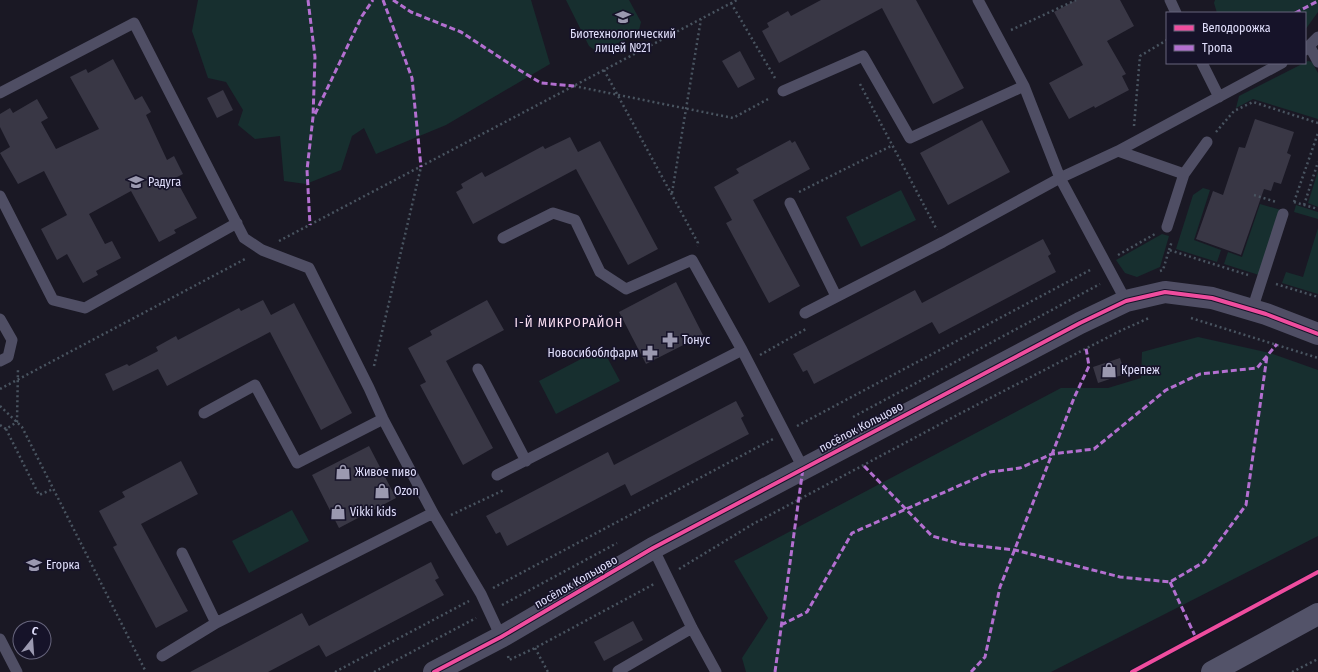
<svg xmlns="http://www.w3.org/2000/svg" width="1318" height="672" font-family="'Fira Sans Condensed',sans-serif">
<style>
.green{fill:#172f2f}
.building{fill:#393745}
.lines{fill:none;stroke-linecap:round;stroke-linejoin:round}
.path{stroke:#495460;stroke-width:2.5;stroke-dasharray:2 3;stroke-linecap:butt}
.lane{stroke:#4f4e64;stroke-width:11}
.street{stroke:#4f4e64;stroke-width:22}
.secondary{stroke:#535369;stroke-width:22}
.quiet{stroke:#b36fd0;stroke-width:3;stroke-dasharray:6 3;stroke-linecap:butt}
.cycleway-casing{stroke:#161329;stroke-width:6}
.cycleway{stroke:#ef4d9e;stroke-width:4}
.labels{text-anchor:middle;stroke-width:3.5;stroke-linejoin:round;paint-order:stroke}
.poi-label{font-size:12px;fill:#e1dffc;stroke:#161329;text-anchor:start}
.street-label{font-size:12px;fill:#e1dffc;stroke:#161329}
.neighbourhood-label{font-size:13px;letter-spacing:1px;fill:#fce0f3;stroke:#161329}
</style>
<rect width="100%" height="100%" fill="#1a1824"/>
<path class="green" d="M198 0H531L550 64 446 125 376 154 364 128 352 136 341 170 306 184 284 181 280 136 255 139 238 125 243 110 226 82 208 78 192 31Z
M566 0H629L641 22 639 30 634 35 603 51H596L589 46Z
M1215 0H1318V12L1305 30V13H1217L1214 3Z
M1308 61 1312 62 1318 73V119L1253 99 1236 108 1239 96Z
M1318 171V207L1308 203Z
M1203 188 1210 190 1194 240 1221 250 1217 262 1176 249 1193 195Z
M901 190 916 220 861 247 846 217Z
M1260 204 1281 210 1259 275 1224 264 1228 252 1242 257Z
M1296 205 1318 212V219L1294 212Z
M1318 228V294L1282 283 1286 272 1303 277Z
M1162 234 1169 236 1160 267 1137 277 1125 273 1116 260Z
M1198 337 1270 353 1318 370V536L1051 672H746L742 658 768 618 734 561 1061 388H1108L1141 378 1142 352Z
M602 348 620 381 556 414 539 381Z
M292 510 309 541 249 573 232 541Z"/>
<path class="building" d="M821 0H916L964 88 933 104 882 8 779 63 762 31 769 27 767 23 788 11 791 16Z
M1076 0H1120L1134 26 1107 41 1126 74 1122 76 1129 90 1095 108 1094 106 1069 119 1049 83 1083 65 1054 12Z
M740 51 755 79 738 88 722 61Z
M113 59 135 100 142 96 151 112 146 115 167 160 174 156 183 174 175 178 197 218 174 230 176 233 159 242 131 191 89 214 105 244 112 241 121 258 96 271 98 275 83 283 67 254 57 260 41 229 67 215 44 171 18 184 0 153 10 147 0 127V114L10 108 13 113 37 99 48 118 41 122 56 149 99 129 70 77 86 69 88 73Z
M223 90 233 110 217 118 207 98Z
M1255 119 1294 132 1287 153 1291 155 1281 184 1274 182 1271 191 1264 189 1241 255 1196 239 1213 191 1223 195 1239 147 1245 148Z
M982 120 1010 172 948 205 920 153Z
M570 137 578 152 600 141 658 249 628 265 576 169 473 224 456 192 463 188 461 184 482 172 485 177 543 146 545 149Z
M790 140 792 143 795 141 810 169 753 200 800 286 769 303 726 223 732 220 714 187 739 173 736 169Z
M1043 239 1051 254 1048 256 1056 272 939 334 932 322 814 384 807 370 803 372 793 354 915 290 922 303Z
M676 282 703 335 646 364 619 312Z
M263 300 271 315 294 303 352 413 321 430 270 332 167 386 158 369 113 391 105 374 127 364 129 366 158 351 156 347 176 336 178 340 239 308 241 311Z
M487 300 504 330 446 361 493 448 463 465 420 385 426 382 408 348 432 335 430 331Z
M1120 358 1125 374 1098 383 1093 367Z
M736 401 744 416 741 418 749 434 631 496 625 484 507 546 500 532 496 534 486 516 608 452 614 465Z
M369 446 396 498 339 528 312 475Z
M181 461 198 494 141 524 188 611 156 628 113 547 117 545 99 511 125 497 122 492Z
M431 562 439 578 435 580 444 595 326 657 319 645 268 672H190L302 613 309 626Z
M633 621 643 640 604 661 594 642Z"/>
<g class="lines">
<path class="path" d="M731 3 775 78
M1011 30 1076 0
M604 70 698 243 697 246
M860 84 937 230
M574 86 733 118 770 98
M1134 126 1140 56 1167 40
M1216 132 1234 111 1253 102 1318 123
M799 192 893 145
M672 193 701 19
M1254 195 1276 202
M1294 202 1318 133
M1294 202 1318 209
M1304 205 1318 162
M279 241 737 0
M1169 250 1172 241
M1118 255 1155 234
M1160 271 1163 270 1169 250 1248 275
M1276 284 1318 297
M1191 318 1318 358
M760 355 806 329
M374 366 421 167
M0 389 247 258
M0 406 22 427 146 672
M853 417 1100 284
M0 425 6 429 17 422 18 368
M797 426 1092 269
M6 429 39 495 53 489
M451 515 504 490
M679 569 753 524 963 412 1120 331 1149 318
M493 588 773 439
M502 605 617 543
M535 648 548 672
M508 656 509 660 535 648 654 584
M335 672 469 601
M374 672 476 618
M1132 672 1318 572
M1292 672 1318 659"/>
<path class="lane" d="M978 0 1024 86 1060 178 1126 301
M1170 0 1176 13
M1310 47 1318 62
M1305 50 1318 37
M1202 63 1219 97
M783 91 863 56 910 138 1024 86
M0 93 134 23 244 238 262 250 309 268 369 388 383 419 433 513 481 594 501 637
M1118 151 1184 174
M0 196 53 300 85 308 237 223
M790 203 836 296
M1167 227 1184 174 1207 142
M503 238 553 213 575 220 600 272 626 289 692 260 742 350 803 468
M1252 310 1283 214
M805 313 943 242 1060 178 1118 151 1282 63
M0 319 12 340 8 357 0 361
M478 369 526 461
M204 413 255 385 297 463 383 419
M497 475 742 350
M653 548 692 628 716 672
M182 553 216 623
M0 639 17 672
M162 656 216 623 433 513
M618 671 692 628"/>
<path class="street" d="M434 672 501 637 653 548 1080 323 1126 301 1165 292 1212 298 1266 314 1318 334"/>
<path class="secondary" d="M1212 672 1318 614"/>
<path class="quiet" d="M308 0 315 57 313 117 307 170 310 225
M383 0 412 78 421 167
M393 0 411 12 461 32 516 68 541 83 574 86
M1295 13 1318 1
M315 114 362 16 373 0
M864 466 932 536 961 544 1015 550 1120 577 1170 582 1204 562 1246 505 1267 356
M1170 582 1196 638
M781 625 807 612 852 533 990 472 1020 468 1052 454 1094 449 1166 390 1200 374 1257 368 1277 344
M775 672 803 468
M971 672 985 657 1000 587 1074 398 1089 366 1086 348"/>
<defs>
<path id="cycleway" d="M434 672 501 637 653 548 1080 323 1126 301 1165 292 1212 298 1266 314 1318 334
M1132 672 1318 572"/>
</defs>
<use href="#cycleway" class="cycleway-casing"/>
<use href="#cycleway" class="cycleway"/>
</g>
<defs>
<symbol id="school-bare" viewBox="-9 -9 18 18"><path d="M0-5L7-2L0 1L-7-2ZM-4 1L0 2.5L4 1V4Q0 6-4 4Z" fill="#9b99b0" stroke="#161329" stroke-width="2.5" paint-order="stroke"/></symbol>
<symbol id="pharmacy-bare" viewBox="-9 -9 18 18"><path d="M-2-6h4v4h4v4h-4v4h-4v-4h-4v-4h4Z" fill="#9b99b0" stroke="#161329" stroke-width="2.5" paint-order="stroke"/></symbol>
<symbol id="shop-bare" viewBox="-9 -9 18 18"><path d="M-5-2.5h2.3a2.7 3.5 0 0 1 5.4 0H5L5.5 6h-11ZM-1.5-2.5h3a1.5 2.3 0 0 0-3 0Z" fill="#9b99b0" stroke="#161329" stroke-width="2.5" paint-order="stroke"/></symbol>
</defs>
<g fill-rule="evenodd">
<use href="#school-bare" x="612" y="6" width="22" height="22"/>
<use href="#school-bare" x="125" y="171" width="22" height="22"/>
<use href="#pharmacy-bare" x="659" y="329" width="22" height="22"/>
<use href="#pharmacy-bare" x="639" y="342" width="22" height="22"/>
<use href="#shop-bare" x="1098" y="359" width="22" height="22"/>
<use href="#shop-bare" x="332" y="461" width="22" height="22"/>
<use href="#shop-bare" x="371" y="480" width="22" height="22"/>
<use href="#shop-bare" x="327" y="501" width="22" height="22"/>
<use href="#school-bare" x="23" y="554" width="22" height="22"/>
</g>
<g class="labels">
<g class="poi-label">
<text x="623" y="38" text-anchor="middle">Биотехнологический<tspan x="623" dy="14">лицей №21</tspan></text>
<text x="148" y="186">Радуга</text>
<text x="682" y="344">Тонус</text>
<text x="638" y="357" text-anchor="end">Новосибоблфарм</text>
<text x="1121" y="374">Крепеж</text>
<text x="355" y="476">Живое пиво</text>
<text x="394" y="495">Ozon</text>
<text x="350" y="516">Vikki kids</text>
<text x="46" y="569">Егорка</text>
</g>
<g class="street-label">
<text transform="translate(861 427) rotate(-28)" y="4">посёлок Кольцово</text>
<text transform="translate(576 582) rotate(-30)" y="4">посёлок Кольцово</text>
</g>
<g class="neighbourhood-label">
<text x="569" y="327">I-Й МИКРОРАЙОН</text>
</g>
</g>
<rect x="1166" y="12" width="140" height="52" fill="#161329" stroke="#67657d"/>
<rect x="1174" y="25" width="20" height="6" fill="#ef4d9e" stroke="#67657d"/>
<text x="1202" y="32" font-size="12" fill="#e1dffc">Велодорожка</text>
<rect x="1174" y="45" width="20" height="6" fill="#b36fd0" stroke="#67657d"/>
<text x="1202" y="52" font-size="12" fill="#e1dffc">Тропа</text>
<g transform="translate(32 640) rotate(17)"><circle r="19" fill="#161329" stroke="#67657d"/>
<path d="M0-3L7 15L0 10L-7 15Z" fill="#9b99b0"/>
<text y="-6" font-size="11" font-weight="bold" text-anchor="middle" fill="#e1dffc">С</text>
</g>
</svg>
